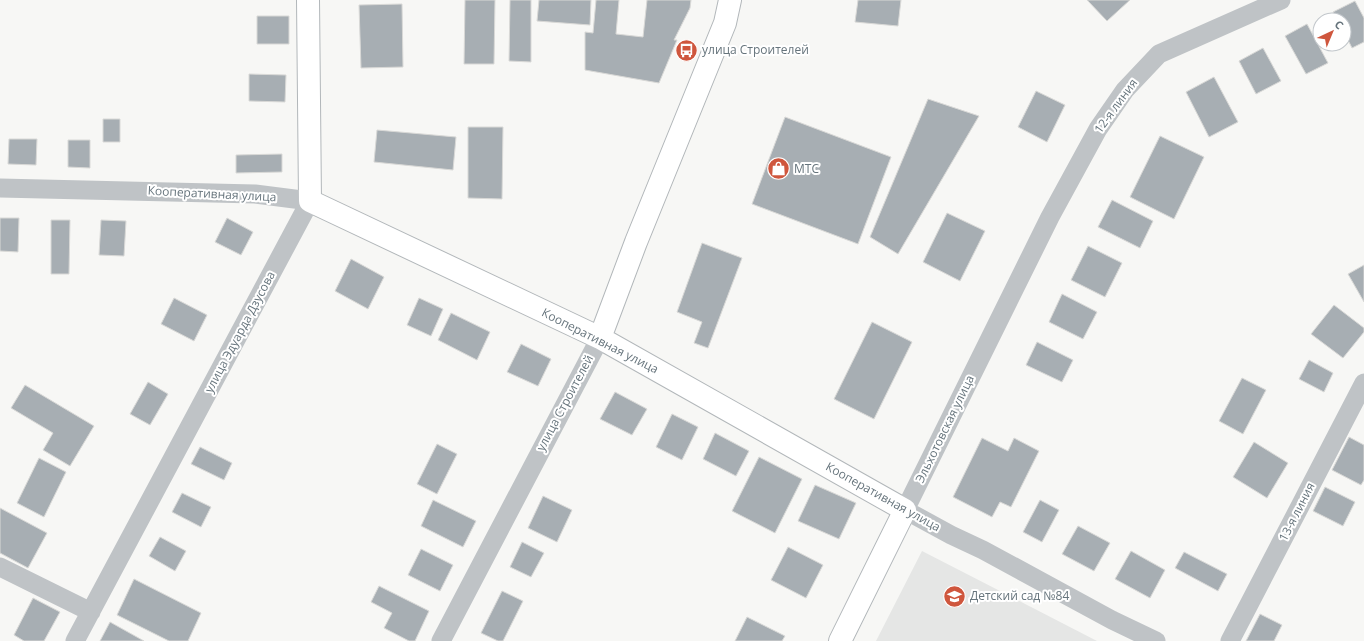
<svg xmlns="http://www.w3.org/2000/svg" width="1364" height="641" font-family="'Open Sans',sans-serif">
<style>
.built{fill:#e5e6e5}
.building{fill:#a7aeb3;stroke:#d9d9d7}
.lines{fill:none;stroke-linecap:round;stroke-linejoin:round}
.secondary-casing{stroke:#b2b7ba;stroke-width:24}
.street{stroke:#bfc3c6;stroke-width:19}
.secondary{stroke:#fff;stroke-width:22}
.labels{text-anchor:middle;stroke-width:4;stroke-linejoin:round;paint-order:stroke}
.poi-label{font-size:12px;fill:#66747c;stroke:#fff;text-anchor:start}
.street-label{font-size:12px;fill:#66747c;stroke:#fff}
</style>
<rect width="100%" height="100%" fill="#f7f7f5"/>
<path class="built" d="M922 551 1097 641H876Z"/>
<path class="building" d="M465 0H495L494 64H464Z
M510 0H531V62L509 61Z
M539 0H591L590 25 537 21Z
M596 0H619L616 34 643 37 647 0H691L690 8 674 40H677L659 83 585 70V32L593 33Z
M858 0H901L898 26 855 22Z
M1087 0H1130L1107 21Z
M1355 1 1364 18V42L1352 48 1344 32V20H1337L1333 12Z
M402 4 403 67 361 68 359 5Z
M257 16H289V44H257Z
M1307 24 1328 63 1306 74 1285 36Z
M1263 48 1281 81 1256 94 1239 61Z
M249 74 286 75 285 102 249 101Z
M1214 77 1238 122 1209 137 1186 92Z
M1036 91 1065 105 1047 142 1018 127Z
M928 99 979 116 898 254 870 237Z
M785 117 891 157 858 244 752 204Z
M103 119H120V142H103Z
M468 127H503L502 199 468 198Z
M377 130 456 137 453 170 374 162Z
M1160 136 1204 157 1174 219 1130 197Z
M9 139H37L36 165 8 164Z
M68 140H90V168L68 167Z
M282 154V172L236 173V155Z
M1112 200 1153 221 1140 248 1098 227Z
M947 213 985 231 960 281 923 262Z
M0 218H19L18 252 0 251Z
M227 218 253 232 241 255 215 242Z
M51 220H70L69 274H51Z
M101 220 126 221 124 256 99 255Z
M702 243 742 258 708 348 694 343 702 322 677 312Z
M1088 246 1122 263 1105 297 1071 280Z
M351 259 384 277 368 309 335 291Z
M1364 265V302L1348 274Z
M1062 294 1097 312 1083 339 1049 322Z
M174 298 207 315 194 341 161 324Z
M419 298 443 309 431 336 407 325Z
M1334 305 1364 328V332L1343 358 1311 334Z
M451 313 490 332 477 360 438 340Z
M872 322 912 342 874 419 834 399Z
M1037 342 1073 360 1062 382 1026 365Z
M521 344 551 359 538 386 507 372Z
M1309 360 1333 373 1324 392 1299 379Z
M1242 378 1266 390 1243 434 1219 421Z
M148 382 168 394 150 425 130 414Z
M25 385 94 426 70 466 43 450 53 433 11 408Z
M615 392 647 409 632 435 600 419Z
M672 414 698 427 682 460 656 447Z
M715 433 749 451 736 476 703 459Z
M1349 437 1364 445V480L1361 485 1332 470Z
M982 438 1008 451 1014 438 1039 451 1011 507 1000 502 992 517 953 497Z
M1254 442 1288 463 1267 498 1233 477Z
M437 444 457 454 437 494 417 484Z
M200 447 232 463 224 480 191 464Z
M759 457 802 479 775 533 732 511Z
M39 458 66 472 44 517 17 503Z
M815 485 856 503 839 539 798 521Z
M1325 487 1355 502 1343 526 1313 511Z
M182 493 211 507 201 527 172 512Z
M543 496 572 510 557 542 528 528Z
M433 500 476 521 463 547 421 526Z
M1040 500 1059 510 1042 542 1023 532Z
M0 508 47 533 28 568 0 553Z
M1078 526 1110 543 1094 571 1062 554Z
M160 537 186 551 175 571 149 556Z
M522 542 544 553 531 577 510 567Z
M788 547 823 565 806 598 771 580Z
M421 549 453 565 440 591 408 575Z
M1131 551 1165 570 1150 598 1115 579Z
M1184 552 1227 574 1218 591 1175 568Z
M134 579 201 613 188 641H169L117 615Z
M379 586 429 611 415 641H409L384 628 392 613 371 602Z
M502 591 523 601 503 641H498L481 633Z
M33 598 60 612 44 641H24L14 635Z
M1260 614 1282 625 1274 641H1246Z
M747 617 785 636 782 641H735Z
M110 622 144 641H100Z"/>
<g class="lines">
<defs>
<path id="secondary" d="M308 0 310 201 600 338 905 510 840 641
M600 338 636 242 725 23 730 0"/>
</defs>
<use href="#secondary" class="secondary-casing"/>
<path class="street" d="M0 188 255 194 310 201 75 641
M0 567 91 612
M441 641 600 338
M1156 641 1112 620 983 550 951 535 905 510 1050 217 1098 129 1125 90 1159 54 1281 0
M1230 641 1364 383"/>
<use href="#secondary" class="secondary"/>
</g>
<defs>
<symbol id="bus-disc" viewBox="-11 -11 22 22"><circle r="9.5" fill="#cf563d" stroke="#fff"/><path d="M-5-6H5V4H4V6H2V4H-2V6H-4V4H-5ZM-3.5-4V0h7V-4ZM-3.5 1.2v1.5H-2V1.2ZM2 1.2v1.5H3.5V1.2Z" fill="#fff"/></symbol>
<symbol id="shop-disc" viewBox="-11 -11 22 22"><circle r="9.5" fill="#cf563d" stroke="#fff"/><path d="M-5-2.5h2.3a2.7 3.5 0 0 1 5.4 0H5L5.5 6h-11ZM-1.5-2.5h3a1.5 2.3 0 0 0-3 0Z" fill="#fff"/></symbol>
<symbol id="school-disc" viewBox="-11 -11 22 22"><circle r="9.5" fill="#cf563d" stroke="#fff"/><path d="M0-5L7-2L0 1L-7-2ZM-4 1L0 2.5L4 1V4Q0 6-4 4Z" fill="#fff"/></symbol>
</defs>
<g fill-rule="evenodd">
<use href="#bus-disc" x="674" y="38" width="25" height="25"/>
<use href="#shop-disc" x="766" y="156" width="25" height="25"/>
<use href="#school-disc" x="942" y="584" width="25" height="25"/>
</g>
<g class="labels">
<g class="poi-label">
<text x="702" y="54">улица Строителей</text>
<text x="794" y="173">МТС</text>
<text x="970" y="600">Детский сад №84</text>
</g>
<g class="street-label">
<text transform="translate(1116 106) rotate(-54)" y="4">12-я линия</text>
<text transform="translate(212 194) rotate(3)" y="4">Кооперативная улица</text>
<text transform="translate(240 332) rotate(-62)" y="4">улица Эдуарда Дзусова</text>
<text transform="translate(600 341) rotate(27)" y="4">Кооперативная улица</text>
<text transform="translate(565 403) rotate(-62)" y="4">улица Строителей</text>
<text transform="translate(945 429) rotate(-64)" y="4">Эльхотовская улица</text>
<text transform="translate(883 497) rotate(29)" y="4">Кооперативная улица</text>
<text transform="translate(1297 512) rotate(-63)" y="4">13-я линия</text>
</g>
</g>
<g transform="translate(1332 32) rotate(44)"><circle r="19" fill="#ffffff" stroke="#c2c7cb"/>
<path d="M0-3L7 15L0 10L-7 15Z" fill="#cf563d"/>
<text y="-6" font-size="11" font-weight="bold" text-anchor="middle" fill="#66747c">С</text>
</g>
</svg>
